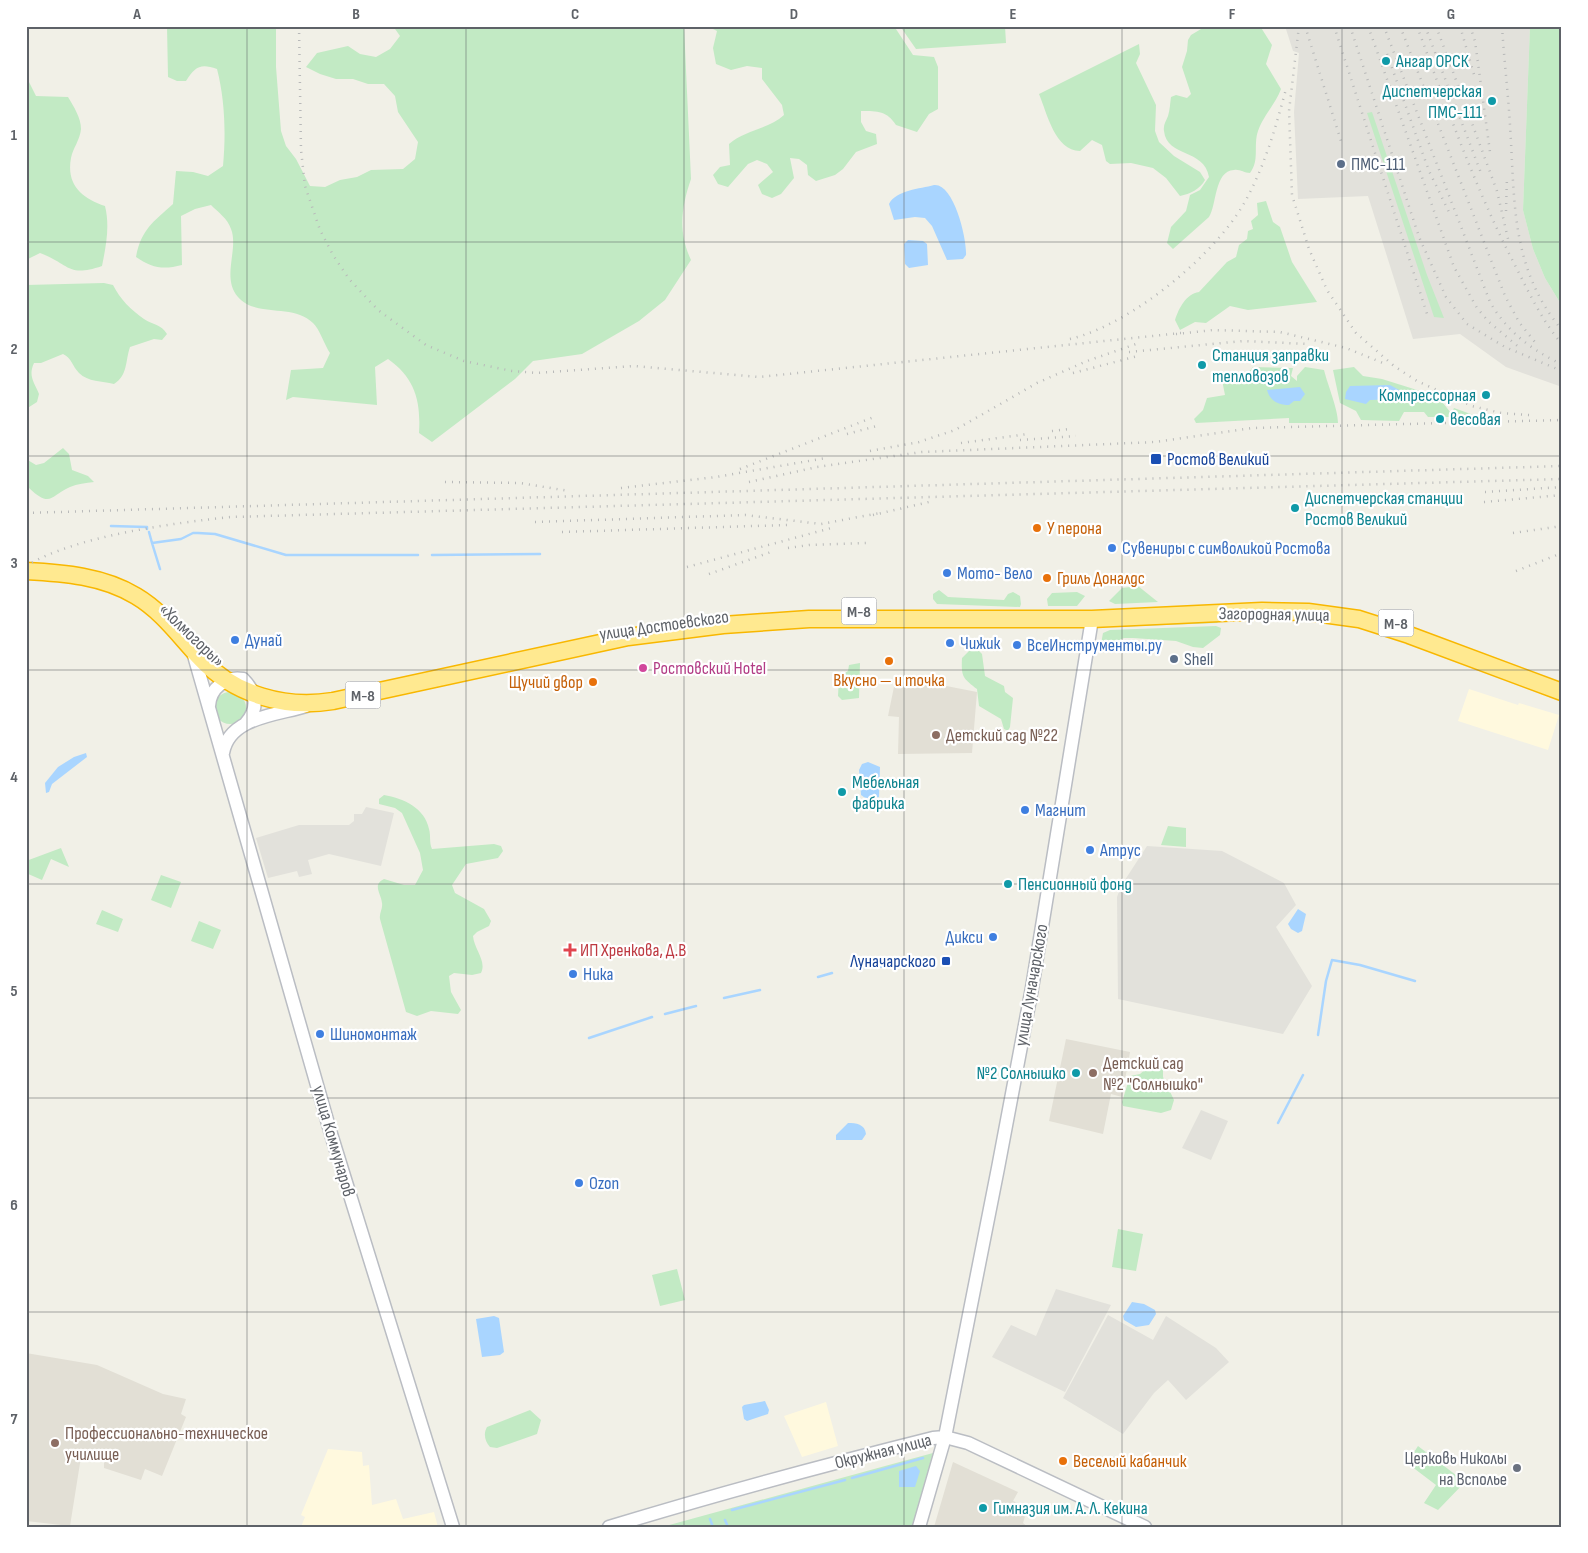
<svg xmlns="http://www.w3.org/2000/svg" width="1588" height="1553" font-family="'Sofia Sans Condensed',sans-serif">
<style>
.commercial{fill:#fff9de}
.industrial{fill:#e2e1db}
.education{fill:#e2dfd5}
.green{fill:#c2eac4}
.water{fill:#a9d5ff}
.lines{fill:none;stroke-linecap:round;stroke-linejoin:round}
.stream{stroke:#a9d5ff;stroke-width:2.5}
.secondary-casing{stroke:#babdc3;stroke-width:15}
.highway-casing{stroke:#f8b700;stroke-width:19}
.secondary{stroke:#fff;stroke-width:12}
.highway{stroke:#ffe990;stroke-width:16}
.rail{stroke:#b8b9b9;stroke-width:2.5;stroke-dasharray:1 6;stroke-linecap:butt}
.grid{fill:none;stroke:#5e6268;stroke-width:1;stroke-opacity:0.55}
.culture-dot{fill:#0f9aa8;stroke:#fff;stroke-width:2}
.service-dot{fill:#5c6f8a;stroke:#fff;stroke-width:2}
.transit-dot{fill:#1a4fb4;stroke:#fff;stroke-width:2}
.food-dot{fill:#e8710a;stroke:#fff;stroke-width:2}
.shop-dot{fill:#3f7fe0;stroke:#fff;stroke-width:2}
.hotel-dot{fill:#d1479c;stroke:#fff;stroke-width:2}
.education-dot{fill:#8d6e63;stroke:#fff;stroke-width:2}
.health-dot{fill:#e0444e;stroke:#fff;stroke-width:2}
.worship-dot{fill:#6b7280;stroke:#fff;stroke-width:2}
.labels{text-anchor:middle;stroke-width:4.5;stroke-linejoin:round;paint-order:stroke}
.shield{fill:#fff;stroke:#8e9195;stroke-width:1}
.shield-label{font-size:16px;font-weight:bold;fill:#5e6268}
.culture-label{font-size:18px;fill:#0d838f;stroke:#fff;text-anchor:start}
.service-label{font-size:18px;fill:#4e5e75;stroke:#fff;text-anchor:start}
.transit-label{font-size:18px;fill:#164399;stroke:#fff;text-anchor:start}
.food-label{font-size:18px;fill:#c56008;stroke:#fff;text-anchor:start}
.shop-label{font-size:18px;fill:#366cbe;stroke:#fff;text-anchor:start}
.street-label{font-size:18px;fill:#5e6268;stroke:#fff}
.hotel-label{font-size:18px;fill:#b23c85;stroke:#fff;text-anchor:start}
.education-label{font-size:18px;fill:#785e54;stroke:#fff;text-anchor:start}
.health-label{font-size:18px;fill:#be3a42;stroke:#fff;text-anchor:start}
.worship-label{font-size:18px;fill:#5b616d;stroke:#fff;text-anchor:end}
.neatline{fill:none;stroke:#5e6268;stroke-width:2}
.grid-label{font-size:16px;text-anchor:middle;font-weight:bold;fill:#5e6268}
</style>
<rect width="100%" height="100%" fill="#f1f0e7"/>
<path class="commercial" d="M1469 689 1518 705 1519 703 1559 715 1548 750 1458 721Z
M826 1402 838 1446 802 1457 784 1416Z
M328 1449 362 1452 363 1466 369 1465 372 1505 396 1499 403 1519 434 1512 438 1527H301L305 1517 301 1515Z"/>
<path class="industrial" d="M1285 26H1530L1523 210 1533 249 1545 278 1562 306V387L1506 367 1460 334 1413 339 1368 196 1298 199 1294 112 1299 53 1293 51Z
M366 807 394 813 381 866 329 854 308 860 312 874 299 877 297 871 268 878 256 838 299 825H349L354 821V814H362Z
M1147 846 1222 851 1284 883 1296 905 1276 927 1312 986 1283 1034 1118 999 1117 897 1121 886Z
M1201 1110 1228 1121 1211 1160 1182 1148Z
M1056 1289 1111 1305 1065 1392 992 1357 1011 1325 1036 1336Z
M1108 1315 1153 1340 1166 1316 1216 1348 1229 1362 1186 1400 1168 1380 1154 1393 1123 1434 1063 1398Z"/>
<path class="education" d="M895 682 931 683 977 692 972 753 898 754 899 717 888 716Z
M1066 1039 1130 1052 1122 1097 1111 1094 1103 1134 1049 1121Z
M26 1353 97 1365 163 1394 186 1399 181 1414 186 1417 162 1476 145 1469 141 1480 104 1468V1462L81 1457 70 1526 26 1521Z
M953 1462 1018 1492 1013 1501 1028 1507 1023 1523 1028 1527H934Z"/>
<path class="green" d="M167 26H276V67L281 131 286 146 296 159 310 186 325 187 340 180 357 177 371 170 403 169 415 159 418 142 398 112 395 96 384 84H368L353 79H336L320 74 306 67 317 53 348 46 360 54 376 57 390 49 400 36 393 26H684L691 179C681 208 678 232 691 260L665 300 639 321 582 354 533 361 515 379 432 442 419 433C421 401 415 378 388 359L375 367 377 405 293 397 286 400 291 370 323 368 330 353C325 346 319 328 313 323 293 303 256 318 238 297 221 278 239 249 231 229 228 219 218 212 211 205L195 209 181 216 182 265C163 270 152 268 136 257 141 230 153 222 173 204L176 171 193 172 208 176 223 166C226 134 225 100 217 69 200 63 195 67 186 81H177L168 77Z
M707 26H894L913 55 934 57 938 67V109L929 114 917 132 896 125C887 111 878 111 861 111V122L866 131 876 134 877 144 856 152 843 169 835 175 816 181 808 175 807 165 799 159 790 158 794 178 781 194 772 198 762 194 758 185 773 172 767 164 757 160 748 164 728 187 718 184 713 175 720 167 730 165 729 144C745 130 769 129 784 115L782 105 762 79V68L747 66 731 70 716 64 713 48 717 31Z
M900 26H1005L1006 43 916 49Z
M1206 26H1260L1272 45 1266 64 1281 89C1275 105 1263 116 1258 131 1253 146 1260 160 1250 173 1244 173 1240 169 1234 170 1214 171 1217 205 1209 217L1173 249 1167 243 1171 227 1186 211 1190 195 1200 190 1209 177C1204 148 1167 158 1164 131 1163 125 1166 121 1168 116 1170 110 1170 103 1171 97L1176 95 1187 98 1191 94 1182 67 1187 51 1188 40 1191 35Z
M1530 26H1562V306L1545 278 1533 249 1523 210Z
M1139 44 1140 54 1136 63 1156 105 1155 131 1159 142 1174 156 1200 172 1205 180C1200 189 1190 194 1180 196L1166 178 1153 168 1131 163 1110 164 1106 161 1102 145 1092 140 1080 151C1055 151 1047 113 1039 94Z
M26 69 28 80 36 96 68 97C74 107 81 118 81 129 80 140 73 148 71 158 66 185 82 198 105 206 110 226 106 246 102 266 67 278 70 264 40 253L26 260Z
M1372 112 1427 275 1444 318 1434 317 1367 113Z
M1266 201 1273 222 1280 227 1292 262 1317 302 1248 310 1230 306 1206 323 1195 322 1180 330 1175 320C1179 308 1186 294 1199 292L1227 262 1236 257 1239 245 1247 239 1248 231 1253 229 1251 221 1258 215 1257 203Z
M104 283 113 285C120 299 131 310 144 319 153 325 161 324 167 334L162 340 154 339 130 347C125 362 128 375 114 384 102 381 88 382 79 373 72 366 72 358 63 354L41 363H34C28 376 34 382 39 394L37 402 26 409V285Z
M1253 367 1293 368 1291 376 1297 381V376L1305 367 1324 370C1328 386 1338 409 1338 423H1289V418L1196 423 1194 419 1203 410 1207 398 1225 395 1222 380 1244 378Z
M1354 367 1363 376 1382 379 1417 390 1443 403 1451 413 1454 408 1479 417H1428L1424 412H1404L1399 421 1361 420 1356 411 1340 403 1333 370Z
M63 448 69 454 72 470 88 476 94 482C86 483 77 484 70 487 51 495 51 509 29 488L26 459 36 465 44 463Z
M1138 586 1158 602 1115 604 1109 601 1122 588Z
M939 590 948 597 1004 600 1008 594 1013 592 1020 596 1021 604 1020 607 937 604 933 599V594Z
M1077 592 1085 596 1077 606H1048L1047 599 1052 593Z
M1216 621 1218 623 1113 627V623Z
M1216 626 1221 628 1220 635 1203 648 1193 647 1176 641 1133 638H1124L1100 649 1103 633 1110 630Z
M971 649 978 650 982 654 985 676 1004 686 1005 692 1013 698 1010 727 1008 731 1004 729 1001 719 979 706 977 689C963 678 961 677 962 658Z
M860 663 859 698 842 700 838 696 839 677 848 671 849 665Z
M214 708a16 16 0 1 1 32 0a16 16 0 1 1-32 0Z
M384 795C403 798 425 808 429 829 431 836 429 842 432 849L494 844 501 846 503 851 498 858 466 864 452 885 455 893 484 909 491 921 489 926 477 932 473 936C474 949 487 961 481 973L472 975 454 973 449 976 451 992 461 1010 458 1014 431 1011 417 1016 406 1012 380 919C379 913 383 909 382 903 381 893 372 885 384 879L404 885H415L423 870 420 853 402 813 395 808 379 804V799Z
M1168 826 1186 828V847L1161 845Z
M61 848 69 867 51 859 42 880 26 873V861Z
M161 875 181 882 171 908 151 900Z
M102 910 123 919 118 932 96 924Z
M199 921 221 930 213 949 191 941Z
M1160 1066 1163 1069V1077L1174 1100 1171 1110 1161 1113 1123 1106 1122 1102 1130 1076 1140 1074 1148 1067Z
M1118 1229 1143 1234 1136 1271 1112 1267Z
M677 1269 685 1300 660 1306 652 1275Z
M530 1410 541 1420 537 1434 497 1448 490 1447C485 1441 483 1434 487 1427Z
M1418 1446 1465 1482 1438 1510 1424 1503 1436 1485 1407 1463Z
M933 1453 912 1527H662L896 1463Z"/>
<path class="water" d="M934 185C954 183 967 239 966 255L963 259 947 260 932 226 925 218 915 217 894 220 889 204C896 190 920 189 934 185Z
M908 240 923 241 927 244 928 265 909 268 905 264 904 244Z
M1390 385 1401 391 1399 399 1370 400 1366 404 1345 399 1346 392 1350 386Z
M1300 387 1305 394 1300 401H1294L1289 405C1278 405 1270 401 1267 390Z
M86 753 87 757 52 784 49 792 46 793 45 783 58 767 74 757Z
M868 762 880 767 879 797 868 800 861 795 859 770 862 764Z
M1298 909 1306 914 1302 931 1298 933 1291 929 1288 924Z
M848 1123C856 1123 865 1124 866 1134L862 1140H836V1135Z
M1132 1302 1144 1304 1155 1310 1156 1314 1149 1325 1136 1327 1124 1320 1123 1316Z
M494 1316 499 1318 504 1352 500 1355 482 1357 476 1319Z
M765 1401 769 1410 768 1414 747 1421 744 1419 742 1407 744 1405Z
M916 1466 920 1471 915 1487H899V1471Z"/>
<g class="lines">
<path class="stream" d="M111 526 147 527V529
M149 532 152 543 181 539 193 533H198L215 534 286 555H418
M152 543 160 569
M432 555 540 554
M864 968 904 965
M818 977 832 973
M724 998 760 990
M665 1014 696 1006
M1318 1035 1326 981 1332 960 1360 965 1415 981
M589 1038 652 1017
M1278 1123 1303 1075
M852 1478 923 1458
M732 1510 845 1480
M710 1519 713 1527
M725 1520 728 1527"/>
<defs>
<path id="secondary" d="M193 652 331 1134 453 1527
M209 706C210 688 226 676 243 679 257 693 259 708 246 723
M223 753C229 717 277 715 306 706
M609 1527C717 1494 825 1465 933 1438L945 1437 968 1443 1145 1527
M919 1527 945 1437 998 1168 1032 988 1092 619"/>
<path id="highway" d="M26 571C64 573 103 576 136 596 163 612 180 637 201 659 235 695 285 709 333 701L628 637 723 625 809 619H1092L1262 611 1308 612 1359 619 1409 635 1562 692"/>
</defs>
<use href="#secondary" class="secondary-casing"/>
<use href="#highway" class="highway-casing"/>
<use href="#secondary" class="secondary"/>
<use href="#highway" class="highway"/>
<path class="rail" d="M299 26 301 150 305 186 320 230 333 255 349 279 378 310 426 345 464 361 512 371 537 373 634 366 759 377 1181 333
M1299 26 1289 111 1292 195 1309 249 1327 290 1356 333 1394 366 1417 381 1472 406 1501 413 1529 415
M1305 26 1341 141
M1334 26 1428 317
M1350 26 1419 237 1446 297 1467 324 1505 347 1562 371
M1368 26 1454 267 1477 308 1489 322 1521 349
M1400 26 1505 296 1519 322 1538 346
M1417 26C1447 108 1476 191 1517 269 1530 295 1543 322 1562 344
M1425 26 1481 173
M1436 26 1497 191 1508 239
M1460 26 1475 78
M1470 26 1475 41 1490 152
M1502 26C1504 59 1508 92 1510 125 1515 200 1510 268 1562 330
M1386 32 1490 302C1506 330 1529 348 1557 362
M1387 54 1429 171 1450 214
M1506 211 1507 176
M1176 334 1213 330 1280 332 1346 348 1383 363
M1070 339C1131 325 1220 252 1248 196 1266 162 1276 126 1286 89
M1129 352 1243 341 1308 344
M1073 373 1138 356
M1052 431 1070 429
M847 434 877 426
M1020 440 1076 436
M961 443 1028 434
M870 451 919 442 955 430 1037 383 1087 361 1139 343
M740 469 874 417
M445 482 520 483 569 491
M749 482 817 467 922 452 1155 442 1252 428 1562 420
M621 488 716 477 826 458
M1485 492 1562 487
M1484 502 1562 495
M26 513 1562 466
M873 515 929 502
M535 522 745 515 821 524 880 513
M562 532 787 525
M1513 533 1562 526
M788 548 809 545 868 543
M26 566C75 536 173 523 231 517L1562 479
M687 567 835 527
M1516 571 1562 553
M709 574 771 552"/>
</g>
<path class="grid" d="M247 26V1527M466 26V1527M684 26V1527M904 26V1527M1122 26V1527M1342 26V1527M26 242H1562M26 456H1562M26 670H1562M26 884H1562M26 1098H1562M26 1312H1562"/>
<g class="culture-dot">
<circle cx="1386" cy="61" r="5"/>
<circle cx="1492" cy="101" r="5"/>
<circle cx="1202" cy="365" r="5"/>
<circle cx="1486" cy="395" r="5"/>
<circle cx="1440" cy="419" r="5"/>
<circle cx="1295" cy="508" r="5"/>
<circle cx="842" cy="792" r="5"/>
<circle cx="1008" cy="884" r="5"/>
<circle cx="1076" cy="1073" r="5"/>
<circle cx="983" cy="1508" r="5"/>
</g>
<g class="service-dot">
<circle cx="1341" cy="164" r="5"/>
<circle cx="1174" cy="659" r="5"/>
</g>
<g class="transit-dot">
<rect x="1150" y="453" width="12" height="12" rx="2.5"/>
<rect x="941" y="956" width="10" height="10" rx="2.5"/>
</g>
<g class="food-dot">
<circle cx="1037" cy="528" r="5"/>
<circle cx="1047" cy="578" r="5"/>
<circle cx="889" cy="661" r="5"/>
<circle cx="593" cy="682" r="5"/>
<circle cx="1063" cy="1461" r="5"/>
</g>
<g class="shop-dot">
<circle cx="1112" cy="548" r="5"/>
<circle cx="947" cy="573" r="5"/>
<circle cx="235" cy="640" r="5"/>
<circle cx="950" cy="643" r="5"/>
<circle cx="1017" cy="645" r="5"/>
<circle cx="1025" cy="810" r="5"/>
<circle cx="1090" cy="850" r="5"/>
<circle cx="993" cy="937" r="5"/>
<circle cx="573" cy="974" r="5"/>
<circle cx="320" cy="1034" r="5"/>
<circle cx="579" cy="1183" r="5"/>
</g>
<circle class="hotel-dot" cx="643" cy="668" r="5"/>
<g class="education-dot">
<circle cx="936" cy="735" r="5"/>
<circle cx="1093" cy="1073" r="5"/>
<circle cx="55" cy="1443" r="5"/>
</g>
<path class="health-dot" d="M567.5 942.5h5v5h5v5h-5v5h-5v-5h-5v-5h5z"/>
<circle class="worship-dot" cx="1517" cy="1468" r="5"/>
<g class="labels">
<g class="shield">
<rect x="841.5" y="597.5" width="35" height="27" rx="4"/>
<rect x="1378.5" y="609.5" width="35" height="27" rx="4"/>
<rect x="345.5" y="681.5" width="35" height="27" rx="4"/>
</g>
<g class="shield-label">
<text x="859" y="617">М-8</text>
<text x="1396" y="629">М-8</text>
<text x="363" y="701">М-8</text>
</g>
<g class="culture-label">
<text x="1396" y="67">Ангар ОРСК</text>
<text x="1482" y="97" text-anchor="end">Диспетчерская<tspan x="1482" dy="21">ПМС-111</tspan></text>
<text x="1212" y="361">Станция заправки<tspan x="1212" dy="21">тепловозов</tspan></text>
<text x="1476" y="401" text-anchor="end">Компрессорная</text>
<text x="1450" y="425">весовая</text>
<text x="1305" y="504">Диспетчерская станции<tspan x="1305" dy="21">Ростов Великий</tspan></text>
<text x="852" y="788">Мебельная<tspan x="852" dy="21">фабрика</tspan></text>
<text x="1018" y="890">Пенсионный фонд</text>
<text x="1066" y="1079" text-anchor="end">№2 Солнышко</text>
<text x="993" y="1514">Гимназия им. А. Л. Кекина</text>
</g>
<g class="service-label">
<text x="1351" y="170">ПМС-111</text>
<text x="1184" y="665">Shell</text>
</g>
<g class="transit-label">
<text x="1167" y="465">Ростов Великий</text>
<text x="936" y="967" text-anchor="end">Луначарского</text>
</g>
<g class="food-label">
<text x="1047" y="534">У перона</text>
<text x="1057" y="584">Гриль Доналдс</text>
<text x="889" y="686" text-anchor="middle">Вкусно — и точка</text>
<text x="583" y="688" text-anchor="end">Щучий двор</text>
<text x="1073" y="1467">Веселый кабанчик</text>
</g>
<g class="shop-label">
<text x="1122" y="554">Сувениры с символикой Ростова</text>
<text x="957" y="579">Мото- Вело</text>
<text x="245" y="646">Дунай</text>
<text x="960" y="649">Чижик</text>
<text x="1027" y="651">ВсеИнструменты.ру</text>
<text x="1035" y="816">Магнит</text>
<text x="1100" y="856">Атрус</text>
<text x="983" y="943" text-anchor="end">Дикси</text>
<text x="583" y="980">Ника</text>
<text x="330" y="1040">Шиномонтаж</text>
<text x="589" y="1189">Ozon</text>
</g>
<g class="street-label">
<text transform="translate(1274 614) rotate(1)" y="6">Загородная улица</text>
<text transform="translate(664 625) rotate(-8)" y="6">улица Достоевского</text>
<text transform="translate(192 635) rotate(44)" y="6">«Холмогоры»</text>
<text transform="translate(1031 985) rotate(-80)" y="6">улица Луначарского</text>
<text transform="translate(334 1141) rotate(74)" y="6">улица Коммунаров</text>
<text transform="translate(883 1451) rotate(-14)" y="6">Окружная улица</text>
</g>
<g class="hotel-label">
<text x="653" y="674">Ростовский Hotel</text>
</g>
<g class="education-label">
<text x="946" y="741">Детский сад №22</text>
<text x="1103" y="1069">Детский сад<tspan x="1103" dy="21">№2 "Солнышко"</tspan></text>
<text x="65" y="1439">Профессионально-техническое<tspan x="65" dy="21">училище</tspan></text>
</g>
<g class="health-label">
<text x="580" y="956">ИП Хренкова, Д.В</text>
</g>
<g class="worship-label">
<text x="1507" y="1464">Церковь Николы<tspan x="1507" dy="21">на Всполье</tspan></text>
</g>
</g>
<rect width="1588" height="1553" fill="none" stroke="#ffffff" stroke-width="55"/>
<rect x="28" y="28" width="1532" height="1498" class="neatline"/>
<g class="grid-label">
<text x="137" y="19">A</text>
<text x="356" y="19">B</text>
<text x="575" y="19">C</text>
<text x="794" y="19">D</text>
<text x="1013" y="19">E</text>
<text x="1232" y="19">F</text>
<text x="1451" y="19">G</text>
<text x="14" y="140">1</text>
<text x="14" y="354">2</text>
<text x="14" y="568">3</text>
<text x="14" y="782">4</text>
<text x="14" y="996">5</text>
<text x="14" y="1210">6</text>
<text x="14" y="1424">7</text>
</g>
</svg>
